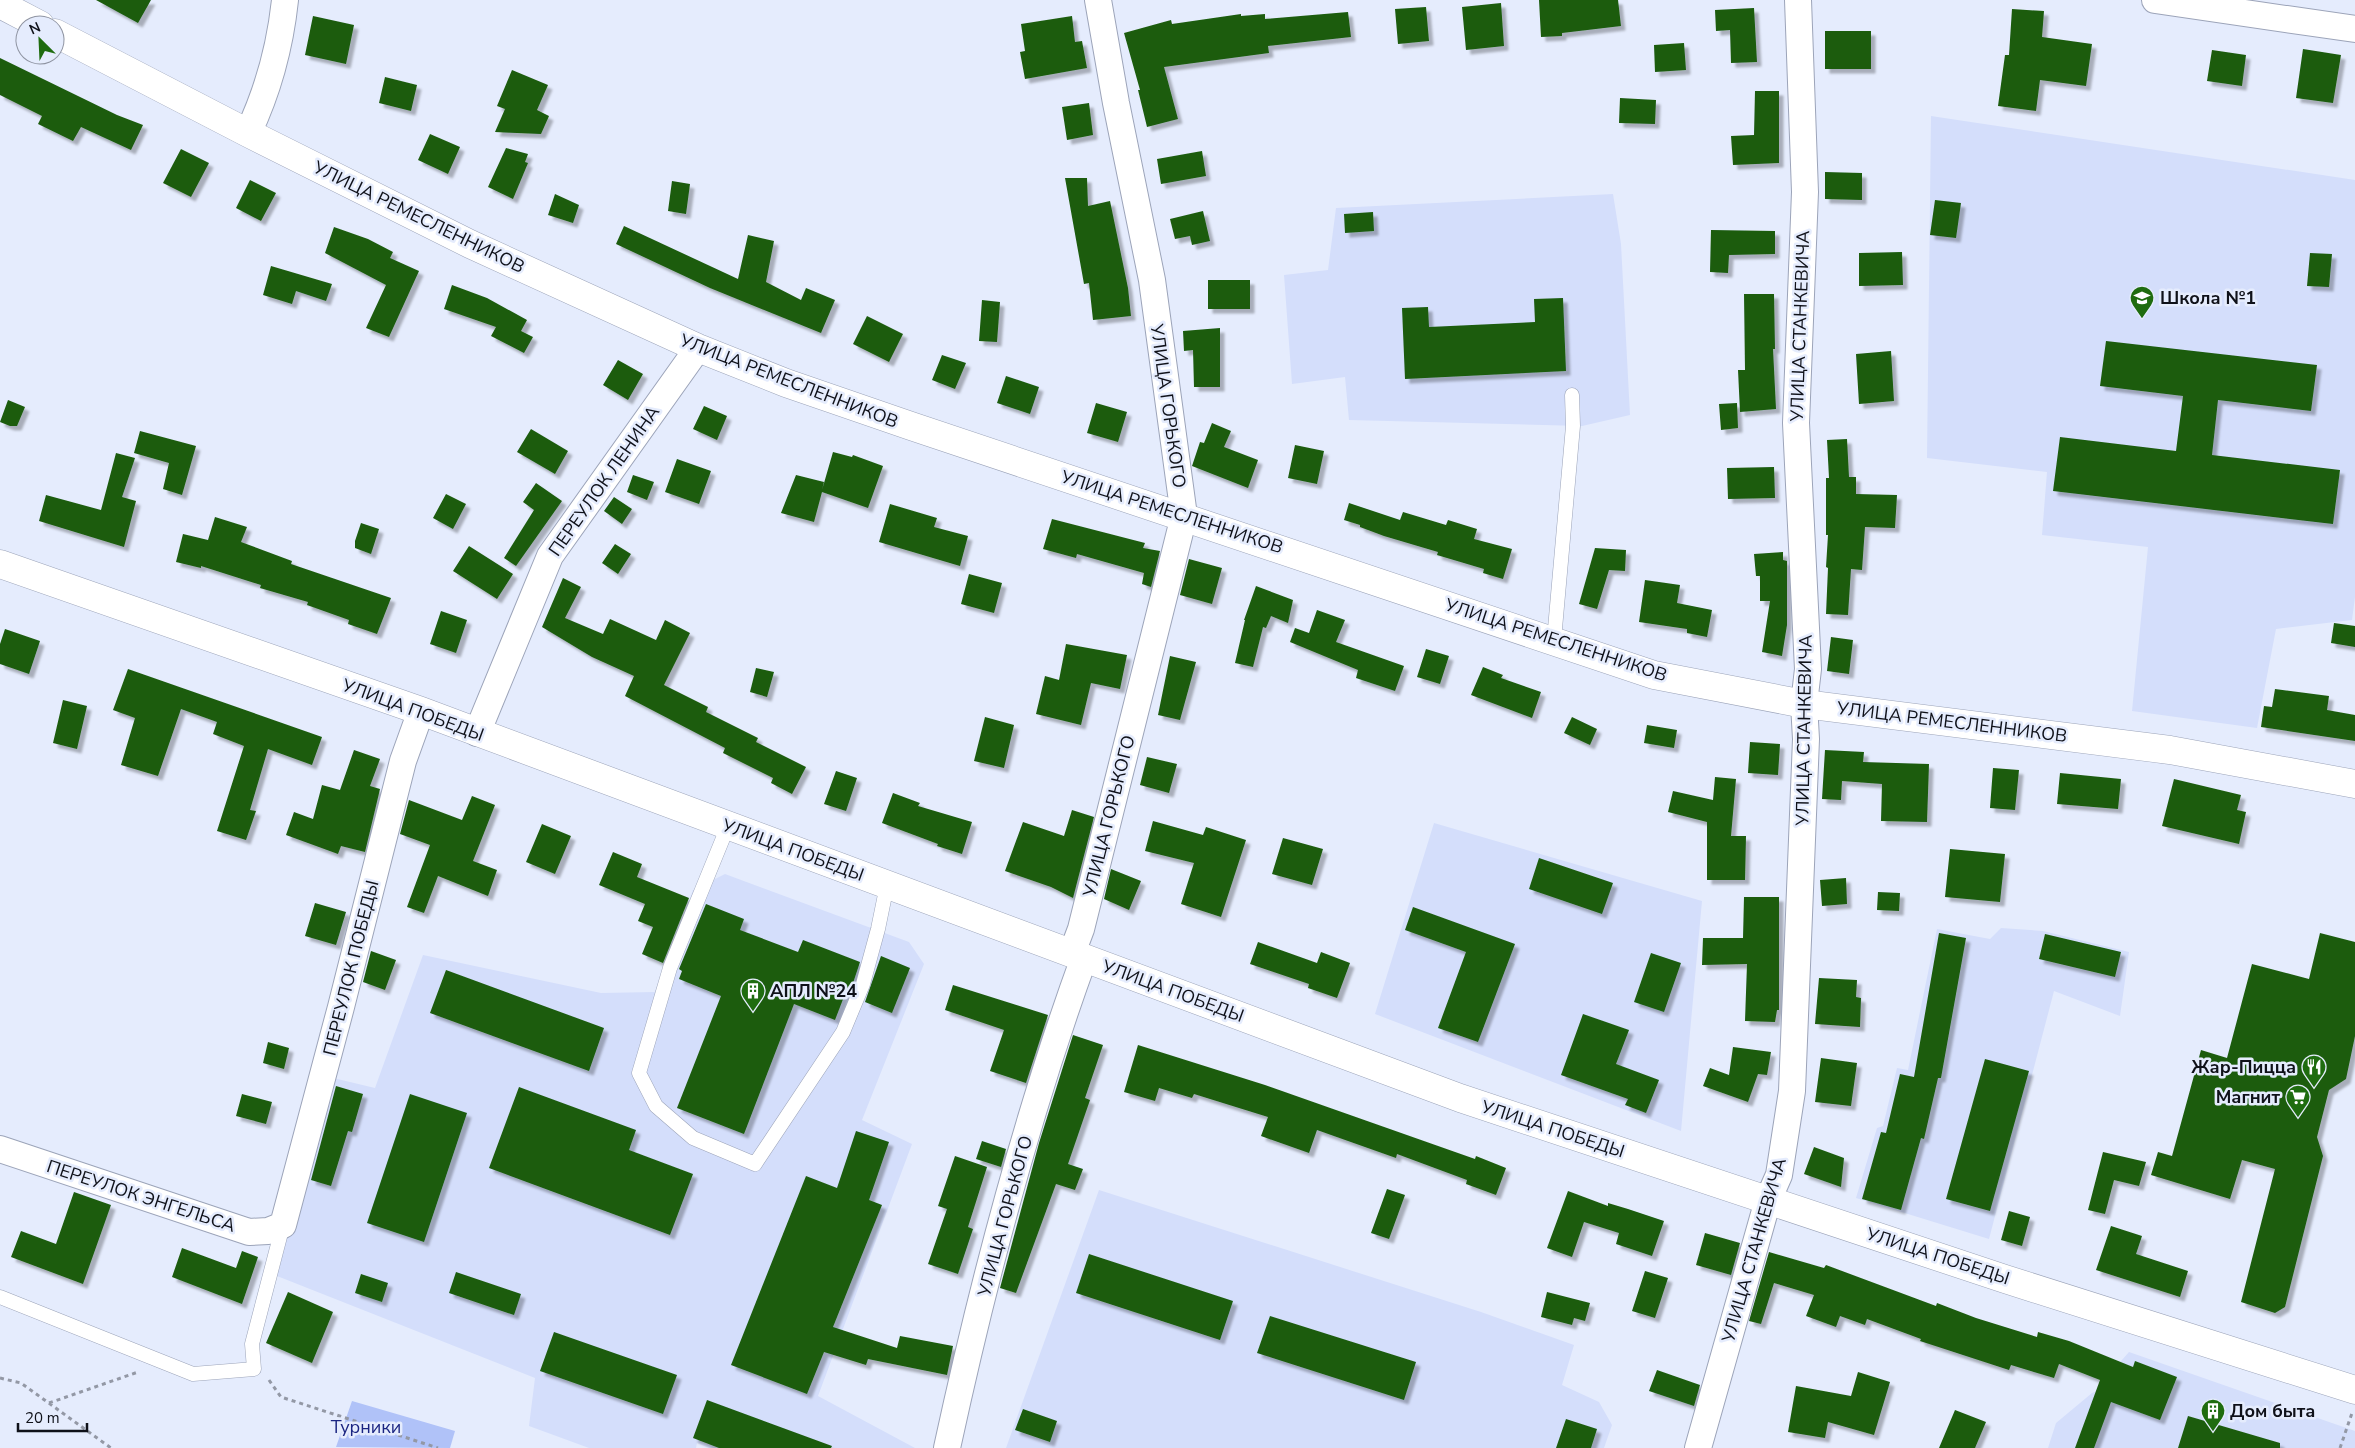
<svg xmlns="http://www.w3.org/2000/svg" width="2355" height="1448" font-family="'Nunito Sans',sans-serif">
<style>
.built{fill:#d4defb}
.green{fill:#b0c2f8}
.building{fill:#1b5b0f;filter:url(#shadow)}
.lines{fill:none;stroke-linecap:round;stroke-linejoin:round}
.lane-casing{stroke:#9ca4b9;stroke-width:15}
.street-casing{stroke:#9ca4b9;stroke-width:28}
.secondary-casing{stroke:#9ca4b9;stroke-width:29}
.path{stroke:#9398a5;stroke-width:3;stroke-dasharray:4 4;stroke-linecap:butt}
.lane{stroke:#fff;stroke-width:14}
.street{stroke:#fff;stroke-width:26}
.secondary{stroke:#fff;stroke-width:28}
.labels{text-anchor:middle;stroke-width:5;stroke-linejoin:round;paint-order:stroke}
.street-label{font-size:18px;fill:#0f1119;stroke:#e5ecfd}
.poi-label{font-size:18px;font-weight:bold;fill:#0f1119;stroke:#e5ecfd;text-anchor:start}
.park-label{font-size:18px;fill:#1a2481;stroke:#e5ecfd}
</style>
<defs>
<filter id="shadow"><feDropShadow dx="4.5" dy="4.5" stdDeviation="1" flood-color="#0004"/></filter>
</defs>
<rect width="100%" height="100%" fill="#e5ecfd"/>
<path class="built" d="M1931 116 2355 180V597L2352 620 2276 629 2257 728 2132 711 2148 547 2042 535 2047 472 1927 458Z
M1613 194 1621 244 1630 415 1582 426 1349 420 1345 377 1292 384 1284 275 1328 270 1336 208Z
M1434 823 1702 901 1681 1131 1375 1014Z
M725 874 909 942 924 964 862 1120 912 1144 818 1396 915 1448H709L697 1443 696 1448H589L529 1426 535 1378 277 1276 329 1077 375 1088 423 955 601 993 655 992 693 890Z
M2001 928 2043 931 2129 952 2120 1016 2054 991 1989 1239 1856 1198 1877 1128 1883 1126 1897 1068 1908 1070 1937 929 1990 939Z
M1099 1190 1481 1312 1574 1345 1562 1385 1599 1402 1612 1425 1604 1448H1006Z
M2129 1352 2355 1431V1448H2048L2056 1423 2092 1393 2107 1387 2121 1361Z"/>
<path class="green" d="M352 1401 455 1431 450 1448 336 1447Z"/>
<path class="building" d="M96 0H151L138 23Z
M1539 0H1618L1621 26 1562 33V36L1541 37Z
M1501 3 1504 46 1466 50 1462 7Z
M1426 7 1429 41 1398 44 1395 9Z
M1754 8 1757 62 1731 63 1730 30 1716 31 1715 10Z
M2012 9 2044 11 2042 37 2092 44 2086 86 2040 80 2036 111 1998 106 2005 55H2009Z
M1348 12 1351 37 1268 46 1269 53 1164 67 1178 119 1147 127 1138 90H1140L1124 33 1171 20 1172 24 1241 14V16L1265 14V19Z
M313 16 354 25 346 64 305 55Z
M1072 16 1075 42 1082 41 1087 68 1025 79 1020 52 1025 51 1021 24Z
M1825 31H1871V69H1825Z
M1684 43 1686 70 1655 72 1654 45Z
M2303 49 2341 55 2333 103 2296 98Z
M2212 50 2246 55 2242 86 2207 81Z
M0 58 117 115 143 125 131 150 81 127 73 141 38 124 42 116 0 95Z
M512 70 548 85 537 110 549 116 541 134 495 132 505 109 497 106Z
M385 77 417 85 411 111 379 103Z
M1755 91H1779V163L1733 165 1731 136 1754 135Z
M1620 98 1656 100 1655 124 1619 123Z
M1089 103 1093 135 1067 140 1062 107Z
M430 134 460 147 448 174 418 160Z
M506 148 528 154 525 162 528 163 513 199 488 187Z
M181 149 209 163 191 197 163 183Z
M1202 151 1206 176 1161 184 1157 159Z
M1825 172 1862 173V200L1825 199Z
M1065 178H1087L1088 206 1110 201 1128 288 1131 316 1093 320 1089 283 1084 284Z
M250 180 276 193 261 221 236 208Z
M672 181 690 184 686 214 668 211Z
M555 194 579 205 573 223 548 215Z
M1935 200 1961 203 1956 238 1930 235Z
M1203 211 1210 241 1192 245 1190 236 1175 239 1170 219Z
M1373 212 1374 231 1345 233 1344 214Z
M624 226 738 279 748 235 774 241 766 282 801 300 806 288 835 300 821 333 710 288 616 244Z
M334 227 368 239 393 252 390 258 419 271 389 337 366 328 386 285 325 253Z
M1711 230 1775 231V254L1729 255 1728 273 1710 272Z
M1902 252 1903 285 1859 286V253Z
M2310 253 2332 254 2329 287 2307 286Z
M271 266 332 284 326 301 296 291 292 304 263 295Z
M1208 280H1250V309H1208Z
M452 285 487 298 527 320 521 331 533 337 524 353 491 336 496 327 444 309Z
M1744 294H1774L1775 349H1773L1776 409 1740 412 1738 370H1745Z
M1563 298 1566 371 1405 379 1402 308 1428 307 1429 327 1535 322 1534 299Z
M982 300 1000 302 997 342 979 341Z
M867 316 903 334 889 362 853 344Z
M1220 328V387H1194L1193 350 1184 351 1183 331Z
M2106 341 2317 365 2311 411 2218 400 2212 455 2340 470 2333 524 2053 491 2060 437 2176 451 2183 396 2100 386Z
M1891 351 1894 401 1859 404 1856 354Z
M942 355 966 363 955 389 932 380Z
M618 360 643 374 628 400 603 385Z
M1006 376 1039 387 1030 414 997 403Z
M8 400 25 407 17 426H10L0 422Z
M1096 403 1127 412 1118 442 1087 433Z
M1737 403 1738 428 1721 430 1719 404Z
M704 406 727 416 717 440 693 429Z
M1212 423 1231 431 1224 447 1258 460 1248 488 1192 466 1200 442 1204 443Z
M531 429 568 451 555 474 517 452Z
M140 431 196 446 182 495 163 489 169 463 134 453Z
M1847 439 1849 477H1856V494L1897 495 1895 528 1865 527 1862 570 1851 569 1848 615 1826 614 1828 568 1826 567 1828 535H1826V478H1829L1827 440Z
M1295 445 1324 451 1317 484 1288 478Z
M833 452 852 457 853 455 883 466 868 508 822 492 814 522 781 513 796 475 824 482 822 490Z
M116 453 135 458 122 497 136 501 124 547 39 521 46 495 101 510Z
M677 459 711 471 699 504 665 492Z
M1774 467 1775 498 1728 499 1727 468Z
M633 475 654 482 647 500 627 492Z
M536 483 562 501 516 566 504 558 534 510 523 502Z
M446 494 466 504 453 529 433 518Z
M614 497 632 509 622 524 604 511Z
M1349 503 1400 520 1403 512 1446 525 1448 520 1477 529 1474 539 1512 549 1503 579 1483 573 1484 569 1437 555 1438 552 1384 536 1360 527V525L1344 520Z
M890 504 937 518 934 527 968 536 960 566 879 542Z
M215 517 247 527 241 542 292 561 291 564 391 598 377 634 348 624 349 620 307 605 308 602 260 588 261 585 201 566V568L176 562 183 534 208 540Z
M1052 519 1145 543 1143 548 1160 551 1151 587 1142 584 1144 573 1077 554 1076 558 1043 549Z
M361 523 379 529 371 554 355 548V541Z
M615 544 631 554 618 574 602 563Z
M469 546 513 574 497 599 453 571Z
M1595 548 1626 550 1625 571 1609 570 1597 609 1579 604Z
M1783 552V560L1787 561V625L1782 656 1762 652 1770 601H1760V576H1756L1754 554Z
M1189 559 1222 568 1212 604 1180 595Z
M969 574 1002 583 994 613 961 604Z
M563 578 581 587 565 618 603 634 610 619 656 640 665 620 690 633 664 685 708 707 706 712 758 738 756 742 806 767 792 794 771 783 773 778 723 753 725 748 625 696 634 676 592 657 542 627Z
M1645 580 1680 585 1677 603 1712 610 1707 637 1687 633V629L1639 622Z
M1256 586 1293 600 1288 623 1271 616 1266 628 1263 627 1253 667 1235 663 1245 620H1244Z
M1317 610 1345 620 1336 642 1404 666 1395 691 1356 678 1358 670 1290 642 1295 628 1309 633Z
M441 611 467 620 456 653 430 644Z
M2334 623 2355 626V647L2331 643Z
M5 629 40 641 29 674 0 664V644Z
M1831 637 1853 640 1849 674 1827 671Z
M1066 644 1127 655 1120 689 1091 683 1081 725 1036 714 1045 676 1059 680Z
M1426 649 1449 656 1440 684 1417 677Z
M1170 656 1196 662 1180 720 1158 715Z
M1483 667 1503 675 1501 678 1541 692 1532 718 1471 695Z
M756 668 774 672 767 697 750 692Z
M128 669 322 737 312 765 268 749 250 810 256 811 246 840 217 831 244 746 213 734 217 722 181 709 158 776 121 765 135 718 113 710Z
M2275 689 2329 696 2327 710 2355 715V741L2261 727 2264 706 2272 707Z
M63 700 87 706 77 749 53 743Z
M985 717 1014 725 1004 768 974 761Z
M1572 717 1597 729 1590 745 1564 733Z
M1647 725 1677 730 1674 748 1644 743Z
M1750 742 1780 744 1778 775 1748 773Z
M354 750 380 759 370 786 380 789 365 852 341 846 338 854 286 835 294 812 313 819 322 785 340 790Z
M1825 750 1864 752 1863 762 1929 764 1927 822 1881 821 1882 784 1842 781 1841 800 1822 799Z
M1147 757 1177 764 1169 793 1140 785Z
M1993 768 2019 770 2015 810 1990 808Z
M836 771 857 778 846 811 824 804Z
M2060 773 2121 779 2118 809 2057 804Z
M1715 777 1736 779 1731 836H1746L1745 880H1707V822L1668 812 1673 791 1713 800Z
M2174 779 2241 795 2237 810 2246 812 2239 844 2162 826Z
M893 793 920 803 918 806 972 822 962 854 937 846 938 844 882 823Z
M472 796 495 805 473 861 497 870 488 896 438 876 424 913 407 907 430 845 400 834 409 800 462 820Z
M1072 810 1094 817 1073 898 1051 887 1005 871 1023 822 1064 836Z
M1153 821 1203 835 1206 827 1246 840 1221 917 1181 904 1194 863 1145 851Z
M542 824 571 836 555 874 526 862Z
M1283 838 1323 849 1312 885 1272 874Z
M1950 849 2005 854 2000 902 1945 897Z
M613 852 642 864 637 877 689 898 663 963 642 954 653 927 638 921 645 904 599 885Z
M1539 858 1613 883 1602 914 1529 889Z
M1111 869 1141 881 1129 910 1104 899Z
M1846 878 1847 904 1822 906 1820 880Z
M1878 892 1900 893 1899 911 1877 910Z
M1744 897H1779V1010H1777L1775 1022 1745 1021 1747 964 1702 965 1703 938H1743Z
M315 903 346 912 336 945 305 936Z
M706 904 744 919 740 930 798 952 803 940 860 962 849 995 845 994 835 1020 794 1004 744 1134 677 1108 721 996 679 979 682 971 679 969Z
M1413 907 1515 944 1478 1042 1438 1028 1466 952 1405 930Z
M1939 933 1966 938 1941 1078H1938L1924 1139 1921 1138 1901 1210 1862 1199 1881 1132 1886 1133 1900 1074 1914 1077Z
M2320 933 2355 942V1036L2346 1079 2329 1090 2317 1137 2323 1156 2285 1307 2275 1313 2241 1302 2275 1169 2242 1160 2230 1199 2151 1175 2158 1152 2172 1156 2201 1050 2227 1058 2252 964 2309 979Z
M2045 934 2121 952 2115 977 2039 959Z
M1258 942 1317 963 1321 952 1350 963 1337 998 1308 988 1309 984 1250 964Z
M371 951 396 960 385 990 363 982Z
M1651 953 1681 963 1664 1012 1634 1002Z
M881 956 910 968 892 1013 865 1002Z
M446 970 604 1028 589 1071 430 1013Z
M1819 978 1857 980 1856 997 1861 998 1860 1027 1815 1024Z
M953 985 1048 1015 1026 1083 990 1071 1004 1030 945 1010Z
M1583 1014 1629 1030 1616 1064 1659 1080 1646 1113 1625 1105 1628 1099 1561 1075Z
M1073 1035 1103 1045 1085 1098 1090 1100 1068 1164 1083 1169 1075 1190 1056 1184 1016 1293 1000 1288 1039 1143Z
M268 1042 289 1048 284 1069 263 1063Z
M1138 1045 1265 1085 1475 1159 1476 1156 1506 1168 1496 1195 1466 1184 1467 1180 1397 1154 1396 1158 1317 1130 1309 1153 1261 1136 1268 1117 1194 1094 1192 1098 1159 1088 1155 1101 1124 1092Z
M1733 1047 1771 1052 1767 1075 1758 1074 1748 1102 1703 1086 1710 1068 1729 1075Z
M1821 1058 1857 1063 1851 1106 1815 1102Z
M1985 1059 2029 1071 1990 1211 1946 1199Z
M336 1086 363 1094 352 1132 348 1131 331 1186 311 1180Z
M519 1087 636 1130 629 1150 693 1174 670 1235 489 1168Z
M242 1094 272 1102 266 1124 236 1116Z
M410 1094 467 1113 424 1242 367 1223Z
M856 1131 889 1142 869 1200 882 1205 833 1327 897 1348 900 1336 953 1346 947 1375 868 1359 866 1365 824 1352 807 1394 731 1365 806 1176 837 1188Z
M982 1141 1006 1149 1001 1167 976 1159Z
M1814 1147 1844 1158 1841 1187 1804 1174Z
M2103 1152 2146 1162 2139 1186 2114 1180 2105 1214 2088 1210Z
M955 1156 987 1167 968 1227 973 1229 958 1274 928 1264 947 1209 938 1206Z
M1387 1189 1405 1195 1389 1239 1371 1233Z
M1568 1191 1608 1206V1203L1628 1209 1664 1221 1652 1256 1616 1244 1619 1233 1584 1222 1572 1257 1547 1248Z
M74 1192 111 1205 83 1284 11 1257 21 1231 56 1244Z
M2009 1211 2030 1217 2022 1246 2001 1240Z
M2111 1226 2142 1236 2136 1254 2188 1271 2180 1297 2096 1270Z
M1705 1233 1740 1243 1731 1275 1696 1265Z
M182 1248 236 1268 242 1251 258 1257 242 1304 172 1277Z
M1769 1252 1824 1268 1826 1265 1936 1306 1937 1303 1976 1318 2037 1337 2038 1332 2069 1341 2133 1367 2135 1361 2177 1377 2160 1420 2111 1402 2094 1448H2075L2100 1380 2059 1364 2054 1378 2011 1365 2009 1370 1920 1341 1921 1339 1867 1319 1865 1325 1840 1316 1836 1327 1806 1316 1814 1295 1774 1283 1761 1324 1749 1321Z
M1089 1254 1233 1301 1220 1340 1076 1293Z
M1645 1271 1668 1278 1655 1318 1632 1311Z
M456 1272 521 1294 514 1315 449 1293Z
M361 1274 388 1283 382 1302 355 1293Z
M288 1292 333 1312 312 1363 266 1343Z
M1547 1292 1590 1303 1585 1321 1574 1318 1572 1325 1541 1317Z
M1270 1316 1416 1362 1404 1400 1257 1353Z
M554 1332 677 1375 663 1414 540 1371Z
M1657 1370 1700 1385 1694 1406 1649 1391Z
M1858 1372 1890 1382 1874 1435 1828 1422 1825 1438 1788 1432 1796 1386 1851 1396Z
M707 1400 832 1446 831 1448H719L693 1438Z
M1023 1409 1057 1421 1050 1442 1015 1430Z
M1955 1410 1986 1422 1975 1448H1939Z
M2188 1416 2280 1443V1448H2178Z
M1566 1419 1597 1429 1591 1448H1556Z"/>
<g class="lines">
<defs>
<path id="lane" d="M1554 640 1573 426 1572 395
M728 826 670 968 639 1073 656 1106 693 1138 755 1164 843 1032 863 984 878 929 887 885
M0 1297 193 1374 254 1369 252 1344 283 1225"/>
<path id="street" d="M2155 0 2355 29
M248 133C268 91 280 47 285 0
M477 733 550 556 698 348
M1072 953 1081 929 1184 516 1152 280 1116 103 1098 0
M0 1149 249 1232 268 1231 283 1225 341 1007 403 761 421 711
M947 1448C983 1282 1026 1117 1084 958
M1698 1448 1768 1200 1779 1175 1792 1091 1806 739 1804 704 1808 669 1796 423 1805 192 1798 0"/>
<path id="secondary" d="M0 4 40 25
M55 33 248 133 470 244 698 348 786 383 911 426 1654 675 1804 704 2170 750 2355 784
M0 564 421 711 1460 1098 2005 1279 2355 1390"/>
</defs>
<use href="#lane" class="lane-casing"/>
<use href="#street" class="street-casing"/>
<use href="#secondary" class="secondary-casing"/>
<path class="path" d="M0 1378 21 1383 111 1448
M269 1380 281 1397 438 1448
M49 1403 138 1372
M2340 1448 2352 1413"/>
<use href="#lane" class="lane"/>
<use href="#street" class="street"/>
<use href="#secondary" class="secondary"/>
</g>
<defs>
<symbol id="school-pin" viewBox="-11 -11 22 30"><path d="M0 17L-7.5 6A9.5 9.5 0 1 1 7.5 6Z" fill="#1f6c0f" stroke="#e5ecfd"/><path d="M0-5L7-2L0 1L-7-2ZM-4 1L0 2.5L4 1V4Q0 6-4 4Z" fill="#fff"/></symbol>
<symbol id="building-pin" viewBox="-11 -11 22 30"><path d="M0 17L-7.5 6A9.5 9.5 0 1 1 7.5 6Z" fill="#1f6c0f" stroke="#e5ecfd"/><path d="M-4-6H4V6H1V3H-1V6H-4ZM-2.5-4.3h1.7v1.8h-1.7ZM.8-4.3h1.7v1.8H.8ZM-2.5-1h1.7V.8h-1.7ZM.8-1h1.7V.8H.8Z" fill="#fff"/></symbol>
<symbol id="restaurant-pin" viewBox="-11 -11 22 30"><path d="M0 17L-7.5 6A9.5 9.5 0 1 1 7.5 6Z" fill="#1f6c0f" stroke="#e5ecfd"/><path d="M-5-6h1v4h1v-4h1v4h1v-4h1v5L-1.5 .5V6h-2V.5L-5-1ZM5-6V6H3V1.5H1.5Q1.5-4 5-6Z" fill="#fff"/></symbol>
<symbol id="supermarket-pin" viewBox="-11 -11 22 30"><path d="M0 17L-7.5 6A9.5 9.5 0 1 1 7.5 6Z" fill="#1f6c0f" stroke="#e5ecfd"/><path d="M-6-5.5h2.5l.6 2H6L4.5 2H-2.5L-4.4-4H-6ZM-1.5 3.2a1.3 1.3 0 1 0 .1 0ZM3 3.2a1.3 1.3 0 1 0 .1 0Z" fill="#fff"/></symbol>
</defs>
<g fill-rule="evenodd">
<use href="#school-pin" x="2128" y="284" width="28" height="38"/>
<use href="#building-pin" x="739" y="977" width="28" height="38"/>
<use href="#restaurant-pin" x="2300" y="1053" width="28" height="38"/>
<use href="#supermarket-pin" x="2284" y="1083" width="28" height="38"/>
<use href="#building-pin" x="2199" y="1397" width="28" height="38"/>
</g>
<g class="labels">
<g class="street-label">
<text transform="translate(419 217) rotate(26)" y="6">УЛИЦА РЕМЕСЛЕННИКОВ</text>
<text transform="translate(1800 326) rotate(-88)" y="6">УЛИЦА СТАНКЕВИЧА</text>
<text transform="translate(789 381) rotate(21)" y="6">УЛИЦА РЕМЕСЛЕННИКОВ</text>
<text transform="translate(1168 406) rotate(82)" y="6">УЛИЦА ГОРЬКОГО</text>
<text transform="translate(604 481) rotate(-55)" y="6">ПЕРЕУЛОК ЛЕНИНА</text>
<text transform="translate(1172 512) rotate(18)" y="6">УЛИЦА РЕМЕСЛЕННИКОВ</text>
<text transform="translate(1556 640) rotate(18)" y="6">УЛИЦА РЕМЕСЛЕННИКОВ</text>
<text transform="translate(413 710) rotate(20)" y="6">УЛИЦА ПОБЕДЫ</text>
<text transform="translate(1952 722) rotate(7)" y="6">УЛИЦА РЕМЕСЛЕННИКОВ</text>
<text transform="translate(1804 730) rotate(-89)" y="6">УЛИЦА СТАНКЕВИЧА</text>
<text transform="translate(1109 816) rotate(-76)" y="6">УЛИЦА ГОРЬКОГО</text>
<text transform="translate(793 850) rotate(20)" y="6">УЛИЦА ПОБЕДЫ</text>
<text transform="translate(351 968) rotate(-76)" y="6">ПЕРЕУЛОК ПОБЕДЫ</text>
<text transform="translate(1173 991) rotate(20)" y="6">УЛИЦА ПОБЕДЫ</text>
<text transform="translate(1553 1129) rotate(18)" y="6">УЛИЦА ПОБЕДЫ</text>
<text transform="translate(141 1196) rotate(18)" y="6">ПЕРЕУЛОК ЭНГЕЛЬСА</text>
<text transform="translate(1005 1216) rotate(-75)" y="6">УЛИЦА ГОРЬКОГО</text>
<text transform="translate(1754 1250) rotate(-74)" y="6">УЛИЦА СТАНКЕВИЧА</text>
<text transform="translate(1938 1256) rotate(18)" y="6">УЛИЦА ПОБЕДЫ</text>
</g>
<g class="poi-label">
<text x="2160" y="304">Школа №1</text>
<text x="770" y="997">АПЛ №24</text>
<text x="2296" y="1073" text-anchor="end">Жар-Пицца</text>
<text x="2280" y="1103" text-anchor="end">Магнит</text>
<text x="2230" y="1417">Дом быта</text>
</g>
<g class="park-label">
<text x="366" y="1433">Турники</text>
</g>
</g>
<g transform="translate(40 40) rotate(336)"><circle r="24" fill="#e5ecfd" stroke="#8f94a2"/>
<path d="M0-4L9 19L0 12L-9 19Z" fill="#1f6c0f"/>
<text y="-8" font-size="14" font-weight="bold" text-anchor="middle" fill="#0f1119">N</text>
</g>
<path d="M18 1423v8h69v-8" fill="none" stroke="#0f1119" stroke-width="2.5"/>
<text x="25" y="1423" font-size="15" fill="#0f1119" stroke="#e5ecfd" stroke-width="4" paint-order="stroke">20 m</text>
</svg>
